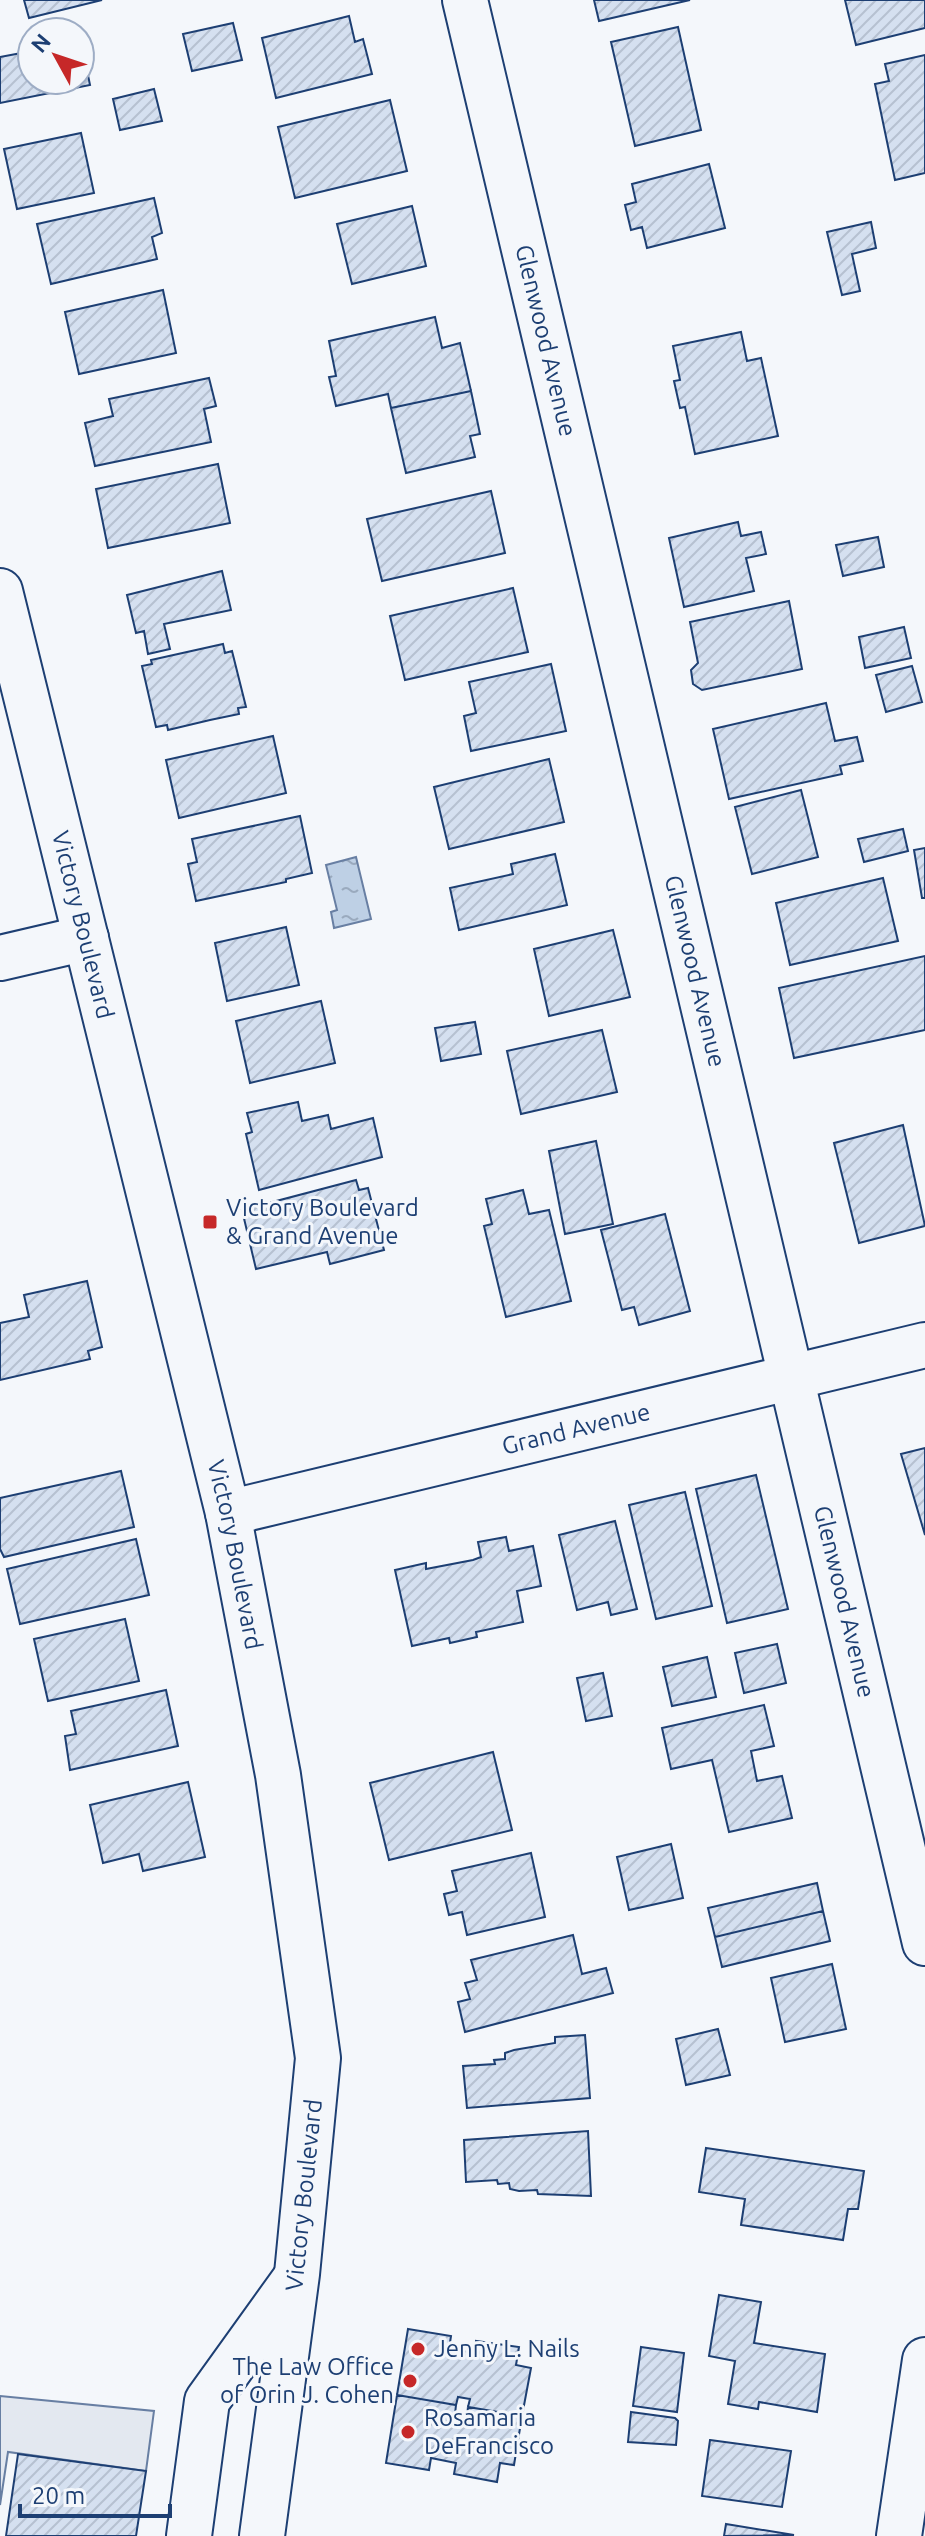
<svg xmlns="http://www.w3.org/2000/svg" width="925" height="2536" font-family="Ubuntu,sans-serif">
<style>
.parking{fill:#e3e8f0;stroke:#687fa3;stroke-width:2}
.water{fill:url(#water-ripples);stroke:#687fa3;stroke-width:2}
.building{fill:url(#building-hatch);stroke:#1d3f73;stroke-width:2}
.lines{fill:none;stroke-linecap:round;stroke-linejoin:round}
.minor-casing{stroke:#1d3f73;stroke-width:48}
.major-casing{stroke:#1d3f73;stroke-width:48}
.minor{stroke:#f4f7fb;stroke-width:44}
.major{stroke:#f4f7fb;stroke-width:44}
.poi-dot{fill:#c62828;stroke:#f4f7fb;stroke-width:3}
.labels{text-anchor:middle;stroke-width:6;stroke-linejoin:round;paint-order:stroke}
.street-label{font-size:24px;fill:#1d3f73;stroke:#f4f7fb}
.poi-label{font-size:24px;fill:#1d3f73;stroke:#f4f7fb;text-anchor:start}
</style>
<defs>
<pattern id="water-ripples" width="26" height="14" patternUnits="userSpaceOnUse" patternTransform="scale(2)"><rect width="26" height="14" fill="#bed0e5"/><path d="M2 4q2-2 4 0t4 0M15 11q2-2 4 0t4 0" fill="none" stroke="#9aaabe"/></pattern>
<pattern id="building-hatch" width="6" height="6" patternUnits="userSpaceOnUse" patternTransform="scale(2)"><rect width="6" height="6" fill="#d5e0f0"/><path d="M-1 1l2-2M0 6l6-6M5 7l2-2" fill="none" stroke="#b6c1d1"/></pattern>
</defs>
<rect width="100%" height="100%" fill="#f4f7fb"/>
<path class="parking" d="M0 2396 154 2411 146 2471 8 2452 0 2505Z"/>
<path class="water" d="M356 857 371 919 334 928 331 912 337 910 326 865Z"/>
<path class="building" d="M24 0H102L29 18Z
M594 0H690L599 21Z
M845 0H925V28L856 45Z
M349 16 355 42 363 39 372 74 276 98 262 38Z
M233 23 242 60 192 71 183 34Z
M678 27 701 130 635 146 611 42Z
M81 41 90 85 0 103V57L32 51V80H80Z
M925 55V173L895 180 875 84 889 81 885 64Z
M154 89 162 121 120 130 113 99Z
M390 100 407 171 295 198 278 127Z
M81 133 94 193 17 209 4 149Z
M709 164 725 228 647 248 642 227 631 230 625 205 636 202 632 184Z
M154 198 162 233 152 237 157 259 51 284 37 224Z
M412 206 426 266 352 284 337 224Z
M871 222 876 248 852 254 860 291 842 295 827 232Z
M163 290 176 353 79 374 65 312Z
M435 317 442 348 460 343 471 391 391 408 388 394 336 406 329 377 336 376 329 341Z
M741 332 747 361 761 358 778 436 695 454 685 407 680 408 674 381 680 380 673 346Z
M209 378 216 406 204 409 211 442 95 466 85 423 113 416 109 399Z
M471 391 480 434 470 436 475 457 406 473 391 408Z
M218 464 230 523 108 548 96 489Z
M491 491 505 553 382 581 367 519Z
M738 522 741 536 761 532 766 554 746 558 754 591 684 607 669 538Z
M878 537 884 567 843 576 836 545Z
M222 571 231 610 164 624 170 649 148 654 144 631 136 633 127 595Z
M513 588 528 652 405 680 390 616Z
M789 601 802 669 702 690 693 684 691 670 698 663 690 622Z
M904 627 911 658 865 668 859 637Z
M223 644 225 653 232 651 246 707 238 708 239 714 210 720 168 730 167 725 156 727 142 666 152 664 151 660Z
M551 664 566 731 471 751 464 716 476 713 469 682Z
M912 666 922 702 886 712 876 675Z
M826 703 835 741 857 737 863 761 840 766 842 774 729 799 713 729Z
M273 736 286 793 179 818 166 760Z
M549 759 564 822 449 849 434 787Z
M801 790 818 857 752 874 735 807Z
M300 816 312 873 286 879V882L196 901 188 864 197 862 192 839Z
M903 829 908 851 864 862 858 839Z
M925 848V898H922L914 850Z
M555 854 567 905 459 930 450 888 513 874 511 864Z
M883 878 898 941 790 965 776 903Z
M286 927 299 985 227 1001 215 943Z
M613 930 630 997 549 1016 534 949Z
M925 956V1030L794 1058 779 988Z
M321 1001 335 1063 250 1083 236 1021Z
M475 1022 481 1054 441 1061 435 1028Z
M602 1030 617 1092 521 1114 507 1051Z
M298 1102 302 1121 328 1115 331 1129 373 1118 382 1157 259 1190 246 1134 252 1132 247 1113Z
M903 1125 925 1226 859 1243 834 1143Z
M596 1141 613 1224 565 1234 549 1151Z
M356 1180 359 1190 368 1188 384 1250 330 1264 327 1252 256 1269 242 1210Z
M523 1190 529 1214 549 1210 571 1301 506 1317 484 1226 492 1224 486 1199Z
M665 1214 690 1311 639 1325 634 1307 622 1310 601 1230Z
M87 1281 102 1347 88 1351 90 1359 0 1380V1323L29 1317 24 1295Z
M925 1448V1535L901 1454Z
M121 1471 134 1527 4 1557 0 1549V1498Z
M756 1475 788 1609 727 1623 696 1489Z
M685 1492 712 1606 656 1619 629 1505Z
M615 1521 637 1609 611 1615 608 1602 577 1610 559 1535Z
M506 1537 509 1551 533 1546 541 1586 517 1591 523 1622 476 1632 477 1637 450 1643 449 1638 412 1646 395 1570 426 1563V1569L473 1560 481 1557 478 1542Z
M136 1539 149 1595 20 1624 7 1569Z
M125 1619 139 1681 48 1701 34 1639Z
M777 1644 786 1683 744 1693 735 1653Z
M707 1657 716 1697 672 1706 663 1667Z
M603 1673 612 1716 586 1721 577 1678Z
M166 1690 178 1746 70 1770 65 1736 76 1734 71 1711Z
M764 1705 774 1746 751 1751 757 1781 782 1776 792 1818 729 1832 712 1760 671 1769 662 1728Z
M493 1752 512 1830 389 1860 370 1783Z
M188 1782 205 1857 143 1871 139 1854 103 1863 90 1805Z
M671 1844 683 1898 629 1910 617 1857Z
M531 1853 545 1917 467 1935 462 1912 449 1915 444 1894 457 1891 452 1871Z
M817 1883 823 1911 715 1937 708 1908Z
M823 1911 830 1941 722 1967 715 1937Z
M573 1935 582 1974 606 1968 613 1993 465 2032 458 2002 470 1999 465 1983 477 1980 471 1960Z
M832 1964 846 2029 785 2042 771 1978Z
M718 2029 730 2075 686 2085 676 2039Z
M585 2035 590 2098 467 2108 463 2066 495 2064 494 2060 505 2059V2053L514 2050 555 2043V2037Z
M588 2131 591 2196 538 2194 537 2190 519 2191 510 2189 509 2183 498 2184 497 2180 466 2182 464 2140Z
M706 2148 864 2171 858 2209H848L843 2240 741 2225 745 2199 699 2192Z
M719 2295 761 2302 754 2343 825 2354 817 2412 759 2402 758 2409 728 2404 735 2361 709 2356Z
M408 2329 451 2336 449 2349 475 2353 476 2341 519 2347 516 2365 531 2368 522 2416 468 2407 470 2399 458 2397 456 2405 397 2395Z
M641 2347 684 2353 677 2412 633 2406Z
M397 2395 456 2405 455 2414 467 2416 468 2407 522 2416 514 2465 500 2463 497 2482 454 2474 456 2463 431 2458 429 2470 386 2463Z
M631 2412 675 2418 678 2421 676 2445 628 2442Z
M710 2440 791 2451 782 2507 702 2496Z
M18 2454 146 2471 136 2536H6Z
M726 2524 794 2535 724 2536Z"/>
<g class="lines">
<defs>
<g id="minor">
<path id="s1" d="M465 0 925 1943"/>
<path d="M0 958 86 938"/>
<path id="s2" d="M228 1513 925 1345"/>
<path d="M899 2536 925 2360"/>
</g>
<g id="major">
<path id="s3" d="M0 591 228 1513 278 1775 318 2058 297 2274 262 2536"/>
<path d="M189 2536 207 2401 294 2280"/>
</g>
</defs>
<use href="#minor" class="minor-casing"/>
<use href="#major" class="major-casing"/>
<use href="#minor" class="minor"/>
<use href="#major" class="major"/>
</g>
<g class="poi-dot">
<rect x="202" y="1214" width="16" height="16" rx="4"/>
<circle cx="418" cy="2349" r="8"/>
<circle cx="410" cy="2381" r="8"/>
<circle cx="408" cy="2432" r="8"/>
</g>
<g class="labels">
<g class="street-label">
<text dy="8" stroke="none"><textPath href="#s1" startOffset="350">Glenwood Avenue</textPath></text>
<text dy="8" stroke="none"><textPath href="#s3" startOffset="344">Victory Boulevard</textPath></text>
<text dy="8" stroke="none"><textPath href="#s1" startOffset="998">Glenwood Avenue</textPath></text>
<text dy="8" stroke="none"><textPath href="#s2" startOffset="358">Grand Avenue</textPath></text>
<text dy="8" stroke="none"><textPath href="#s3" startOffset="992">Victory Boulevard</textPath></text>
<text dy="8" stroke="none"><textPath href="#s1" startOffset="1646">Glenwood Avenue</textPath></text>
<text transform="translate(304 2195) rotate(-84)" y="8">Victory Boulevard</text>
</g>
<g class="poi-label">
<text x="226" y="1216">Victory Boulevard<tspan x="226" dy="28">&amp; Grand Avenue</tspan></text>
<text x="434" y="2357">Jenny L. Nails</text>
<text x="394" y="2375" text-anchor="end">The Law Office<tspan x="394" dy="28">of Orin J. Cohen</tspan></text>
<text x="424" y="2426">Rosamaria<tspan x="424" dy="28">DeFrancisco</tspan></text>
</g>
</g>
<g transform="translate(56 56) rotate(310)"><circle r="38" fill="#f4f7fb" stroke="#9eadc5" stroke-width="2"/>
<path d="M0-6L14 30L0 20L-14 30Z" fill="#c62828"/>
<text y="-12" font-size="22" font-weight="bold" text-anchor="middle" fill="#1d3f73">N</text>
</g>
<path d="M20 2504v12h150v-12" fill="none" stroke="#1d3f73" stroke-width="4"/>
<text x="32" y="2504" font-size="24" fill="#1d3f73" stroke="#f4f7fb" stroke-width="6" paint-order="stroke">20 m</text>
</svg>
